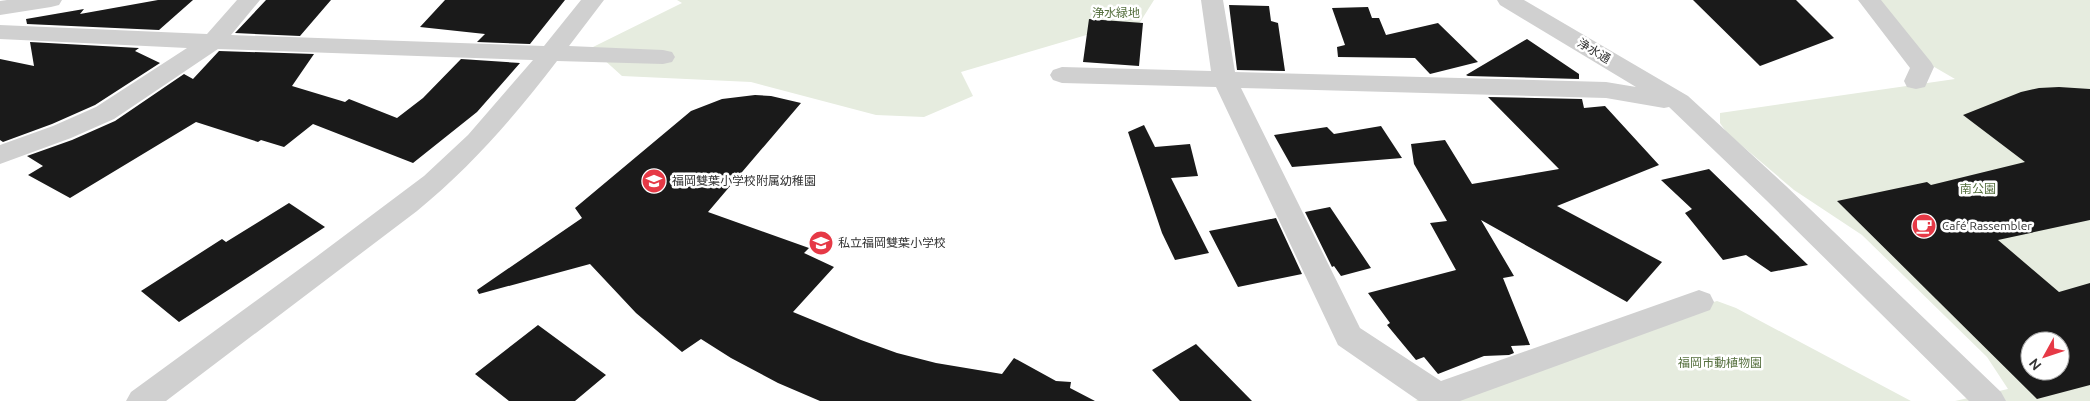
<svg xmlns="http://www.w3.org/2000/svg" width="2090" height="401" font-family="Ubuntu,'Noto Sans JP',sans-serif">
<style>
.green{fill:#e6ecdf;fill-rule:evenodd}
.building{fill:#1a1a1a;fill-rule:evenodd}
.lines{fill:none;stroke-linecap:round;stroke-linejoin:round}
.minor{fill:#d0d0d0;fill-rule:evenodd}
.labels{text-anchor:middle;stroke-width:5;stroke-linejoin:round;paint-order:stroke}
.park-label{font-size:12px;fill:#56703f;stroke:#fff}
.street-label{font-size:12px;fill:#333;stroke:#fff}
.poi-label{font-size:12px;fill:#333;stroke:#fff;text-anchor:start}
</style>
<rect width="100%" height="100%" fill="#fff"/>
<path class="green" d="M677 0H1154L1137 27 1117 26 961 72 973 96 924 117 876 115 751 82 622 76 591 48 682 3Z
M1878 0H2090V401H1955L2008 389 1987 357 1862 235 1794 190 1727 133 1720 123V113L1955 79 1924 61ZM2030 341H2060V371H2030Z
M1717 301 1736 308 1911 401H1415L1478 376Z"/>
<path class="building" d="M158 0H193L159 30 27 24 26 19 84 9 80 14Z
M266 0H331L300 36 235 33Z
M445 0H565L530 44 477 42 485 34 420 27Z
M1693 0H1796L1834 38 1760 66Z
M1229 5 1269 6 1271 21 1278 23 1285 71 1237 70Z
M1368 7 1372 18H1379L1386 35 1438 23 1478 62 1430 74 1415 58 1338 57 1337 47 1345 45 1332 8Z
M1089 19 1143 23 1139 66 1083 62Z
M1527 39 1579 74V79L1468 76 1466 75Z
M30 42 139 48 135 51 160 63 95 105 52 124 3 142 0 140V59L34 66Z
M219 51 314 54 292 86 345 102 349 99 397 118 423 98 461 59 520 63 477 112 413 163 313 124 284 147 261 140 258 142 196 122 70 198 28 175 43 166 27 156 72 140 115 121 184 74 193 79Z
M2059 87 2090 89V220L1998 240 2059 292 2090 283V385L2037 399 1837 201 1927 182 1931 185 2025 162 1963 115 2021 92 2039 88ZM2030 341H2060V371H2030Z
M755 95 771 96 801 103 708 212 809 248 804 253 834 267 793 312 861 340 897 353 936 363 1002 374 1014 358 1056 381 1071 382 1070 388 1095 401H820L778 383 731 358 701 339 682 352 636 313 590 264 479 294 477 290 582 218 575 208 691 111 722 99Z
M1488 97 1582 99 1584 108 1605 106 1659 165 1557 206 1662 262 1627 302 1481 220 1514 276 1503 278 1530 345 1511 346 1514 353 1509 355 1484 356 1438 374 1424 357 1416 360 1387 325 1390 323 1368 293 1456 270 1430 223 1447 221 1414 164 1411 144 1445 140 1472 184 1559 169Z
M1144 125 1155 147 1190 144 1198 176 1171 178 1209 253 1175 260 1162 233 1128 132Z
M1381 126 1402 158 1292 167 1274 135 1327 127 1334 134Z
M1709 169 1808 265 1771 272 1746 255 1723 260 1685 213 1692 209 1661 180Z
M289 203 325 227 179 322 141 291 222 239 226 242Z
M1330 207 1371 268 1341 276 1334 266 1332 267 1305 212Z
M1276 218 1302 274 1238 287 1209 231Z
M538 325 606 375 575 401H509L475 374Z
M1196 344 1252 401H1180L1152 370Z"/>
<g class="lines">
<path class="minor" d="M7 0H62L59 5 51 7 0 15V1Z
M237 0H260L231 35 544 46 581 0H604L569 46 663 50 672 52 675 57 672 62 663 64 557 61C515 116 471 167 417 211L166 401H126L131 392 316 257 424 176 468 135 533 60 218 49 114 119 71 138 0 164V145L53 126 96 107 187 48 0 39V25L207 34Z
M1201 0H1223L1235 72 1606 82 1636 87 1500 5 1497 0H1524L1688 96 1786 186 2001 392 2006 401H1969L1766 200 1669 107 1664 108 1606 98 1241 88 1360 328 1441 381 1699 290 1710 294 1714 302 1710 310 1460 401H1419L1338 345 1216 87 1062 83 1053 80 1050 75 1053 70 1062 67 1211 71Z
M1858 0H1881L1931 62 1934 67 1925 87 1916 89 1907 87 1904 81 1910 68Z"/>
</g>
<defs>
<symbol id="school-disc" viewBox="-11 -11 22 22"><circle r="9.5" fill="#e63946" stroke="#fff"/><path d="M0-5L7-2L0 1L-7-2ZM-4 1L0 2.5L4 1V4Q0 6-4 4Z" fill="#fff"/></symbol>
<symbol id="cafe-disc" viewBox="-11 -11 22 22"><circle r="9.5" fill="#e63946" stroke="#fff"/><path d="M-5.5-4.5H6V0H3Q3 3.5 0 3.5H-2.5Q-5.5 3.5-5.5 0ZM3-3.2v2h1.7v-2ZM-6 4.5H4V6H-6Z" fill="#fff"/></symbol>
</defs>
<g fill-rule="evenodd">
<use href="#school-disc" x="640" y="167" width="28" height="28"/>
<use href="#cafe-disc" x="1910" y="212" width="28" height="28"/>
<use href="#school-disc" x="807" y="229" width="28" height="28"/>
</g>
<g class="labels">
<g class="park-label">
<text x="1116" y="17">浄水緑地</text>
<text x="1978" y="193">南公園</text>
<text x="1720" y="367">福岡市動植物園</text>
</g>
<g class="street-label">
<text transform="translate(1594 51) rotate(31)" y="4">浄水通</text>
</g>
<g class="poi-label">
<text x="672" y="185">福岡雙葉小学校附属幼稚園</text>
<text x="1942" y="230">Café Rassembler</text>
<text x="838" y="247">私立福岡雙葉小学校</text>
</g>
</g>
<g transform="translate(2045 356) rotate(230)"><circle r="24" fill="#ffffff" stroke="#adadad"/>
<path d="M0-4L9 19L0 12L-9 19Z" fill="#e63946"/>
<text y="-8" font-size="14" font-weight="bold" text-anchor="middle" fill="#333333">N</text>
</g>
</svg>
